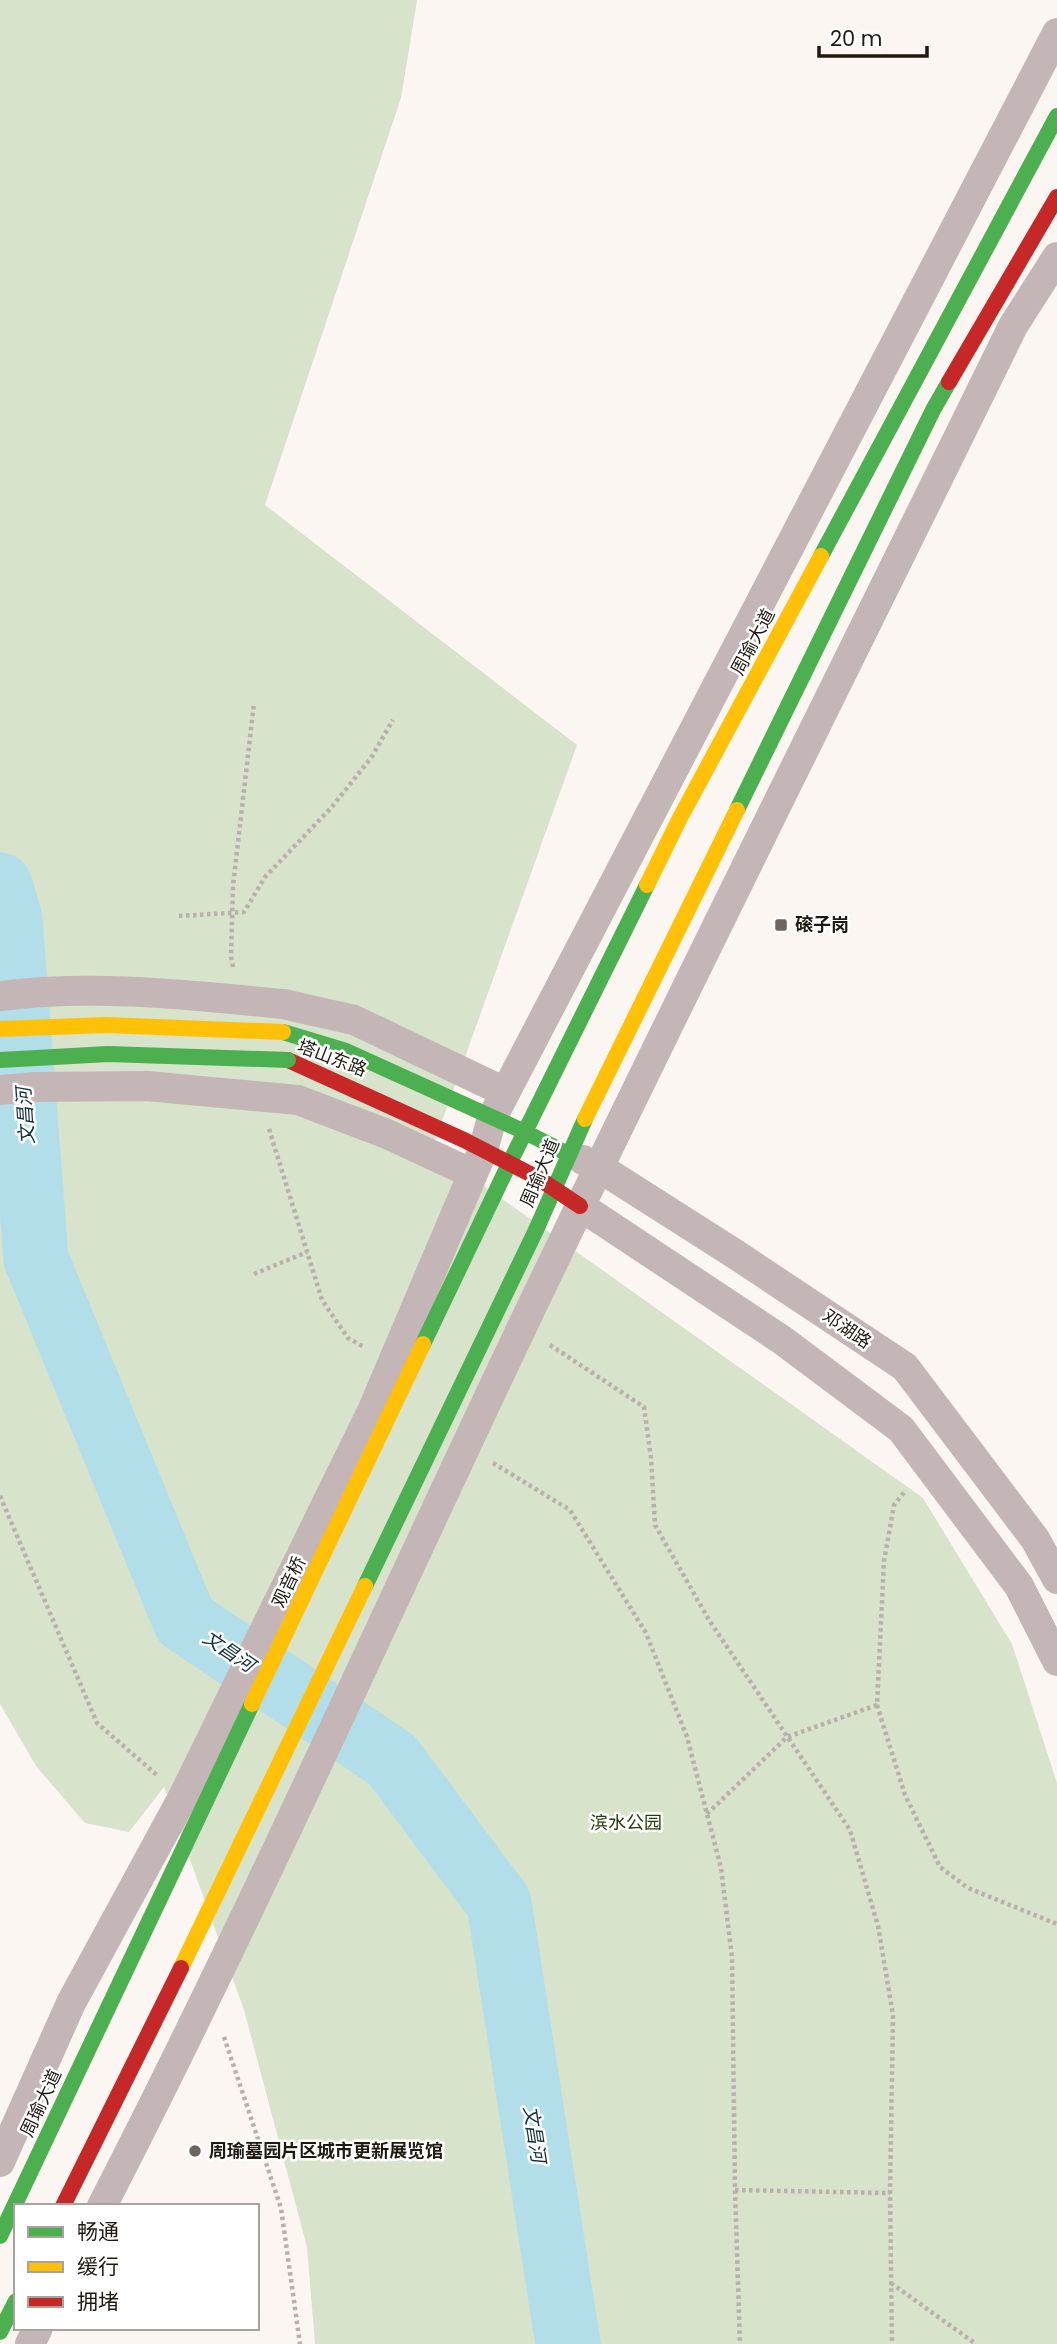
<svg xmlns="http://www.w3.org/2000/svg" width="1057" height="2344" font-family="Poppins,'Noto Sans SC',sans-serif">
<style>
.green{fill:#d7e3ca}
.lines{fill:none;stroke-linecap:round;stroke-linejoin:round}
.river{stroke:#b1dee9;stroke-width:65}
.path{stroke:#b9afad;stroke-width:4.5;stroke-dasharray:3.5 3.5;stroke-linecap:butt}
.street{stroke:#c4b6b6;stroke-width:30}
.fast{stroke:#4caf50;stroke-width:16}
.slow{stroke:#ffc107;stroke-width:16}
.jam{stroke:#c62828;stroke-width:16}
.street-bridge{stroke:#c4b6b6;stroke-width:30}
.fast-bridge{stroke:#4caf50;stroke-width:16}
.slow-bridge{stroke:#ffc107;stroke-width:16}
.poi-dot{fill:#6d665f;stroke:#fff;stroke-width:2.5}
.labels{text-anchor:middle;stroke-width:5;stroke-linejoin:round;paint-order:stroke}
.street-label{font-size:18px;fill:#201910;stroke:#fff}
.poi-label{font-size:18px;font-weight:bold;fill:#201910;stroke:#fff;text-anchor:start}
.park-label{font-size:18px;fill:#243e0c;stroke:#fff}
.water-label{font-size:19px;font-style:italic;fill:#13333c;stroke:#fff}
</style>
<rect width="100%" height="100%" fill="#fbf6f1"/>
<path class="green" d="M0 0H417L401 98 265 505 577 745 432 1149 923 1498 1012 1644 1057 1783V2344H315L307 2247 244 2010 164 1787 129 1832 85 1823 36 1766 0 1704Z"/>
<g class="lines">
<path class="river" d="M0 885 10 919 36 1259 185 1621 392 1760 499 1903 568 2344"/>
<path class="path" d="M179 916 244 912 265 877 331 808 371 758 393 720
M233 967 231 957 233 886 254 703
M269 1129 322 1300 348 1338 364 1347
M254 1274 307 1252
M550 1345 644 1407 651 1458 655 1525 709 1620 850 1830 878 1926 893 2015 890 2193 892 2344
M493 1463 570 1510 646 1633 687 1737 721 1868 732 1957 735 2190 740 2344
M0 1496 97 1723 158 1776
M877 1705 905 1795 940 1867 968 1888 1057 1924
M707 1814 787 1737 877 1705 884 1561 894 1505 906 1490
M224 2037 281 2208 300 2344
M735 2190 890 2193
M891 2283 976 2344"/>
<path class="street" d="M283 1004 354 1020 505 1092
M298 1100 387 1134 473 1174
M583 1160 600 1168 735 1254 905 1367 1035 1539 1057 1579
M580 1206 782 1340 901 1429 1019 1586 1057 1661
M0 2162 71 2003 183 1797 372 1411 483 1150 492 1118 1057 33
M102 2206C251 1917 383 1619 523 1325 683 990 850 659 1013 326L1057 257
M30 2344 38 2328"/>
<path class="fast" d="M821 556 1057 116
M737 810 933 410 949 382
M283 1032 346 1051 525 1132 568 1154
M423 1344 510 1162 647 885
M365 1586 536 1230 585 1119
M0 2236 252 1704
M0 2332 16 2301"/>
<path class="slow" d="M647 885 680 818 821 556
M585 1119 737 810
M252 1704 423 1344
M181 1968 365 1586"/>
<path class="jam" d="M949 382 1057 197
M288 1060 464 1140 538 1178 580 1206
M63 2206 181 1968"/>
<path class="street-bridge" d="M0 996C94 984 189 995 283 1004
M0 1090 36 1087 147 1086 298 1100"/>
<path class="fast-bridge" d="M0 1060 108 1054 288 1060"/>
<path class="slow-bridge" d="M0 1029 106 1025 283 1032"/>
</g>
<g class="poi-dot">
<rect x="774" y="918" width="14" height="14" rx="3.5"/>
<circle cx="195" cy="2151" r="7"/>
</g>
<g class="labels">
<g class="street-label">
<text transform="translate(753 642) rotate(-62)" y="6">周瑜大道</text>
<text transform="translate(332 1058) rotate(21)" y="6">塔山东路</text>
<text transform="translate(540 1173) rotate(-67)" y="6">周瑜大道</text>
<text transform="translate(847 1329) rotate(34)" y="6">邓湖路</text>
<text transform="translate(289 1582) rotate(-65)" y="6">观音桥</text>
<text transform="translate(41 2103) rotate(-65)" y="6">周瑜大道</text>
</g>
<g class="poi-label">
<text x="795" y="931">磙子岗</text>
<text x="209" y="2157">周瑜墓园片区城市更新展览馆</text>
</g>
<g class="park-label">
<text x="626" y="1829">滨水公园</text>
</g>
<g class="water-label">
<text transform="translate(25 1116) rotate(-94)" y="7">文昌河</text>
<text transform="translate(229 1651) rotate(34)" y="7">文昌河</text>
<text transform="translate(535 2134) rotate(81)" y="7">文昌河</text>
</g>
</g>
<rect x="14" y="2204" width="245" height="126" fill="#ffffff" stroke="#a6a39f" stroke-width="2"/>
<rect x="28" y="2227" width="35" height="10" fill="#4caf50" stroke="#a6a39f" stroke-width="2"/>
<text x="77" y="2239" font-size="21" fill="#201910">畅通</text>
<rect x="28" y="2262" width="35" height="10" fill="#ffc107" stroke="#a6a39f" stroke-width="2"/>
<text x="77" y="2274" font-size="21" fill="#201910">缓行</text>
<rect x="28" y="2297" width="35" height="10" fill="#c62828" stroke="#a6a39f" stroke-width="2"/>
<text x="77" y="2309" font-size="21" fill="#201910">拥堵</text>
<path d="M819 46v10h108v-10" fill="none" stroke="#201910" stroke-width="3.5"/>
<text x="830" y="46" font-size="21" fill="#201910" stroke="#ffffff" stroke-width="5" paint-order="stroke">20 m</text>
</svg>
